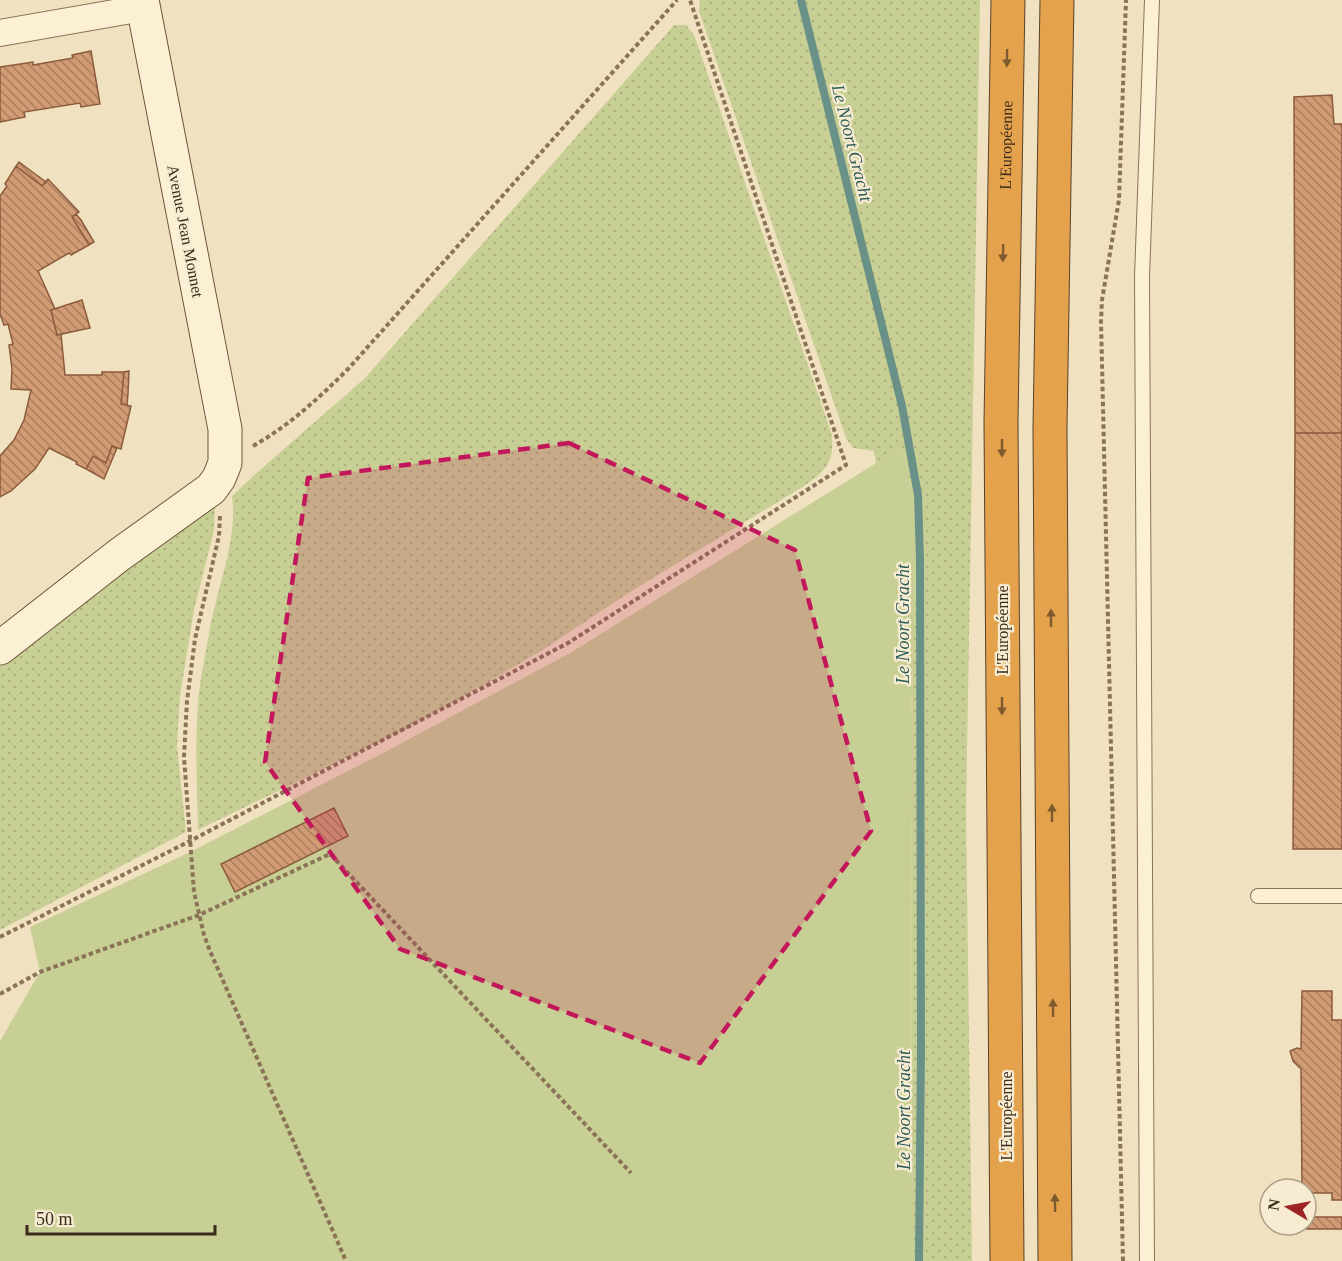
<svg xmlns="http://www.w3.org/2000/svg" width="1342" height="1261" font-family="Georgia,serif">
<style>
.grass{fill:url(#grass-dots)}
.park{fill:#c8cf94}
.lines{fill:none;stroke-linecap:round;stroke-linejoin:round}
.stream{stroke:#6a9187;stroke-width:8}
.building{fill:url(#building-back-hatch);stroke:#8b5b3c;stroke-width:1.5}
.service-casing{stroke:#8b7357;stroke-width:16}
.minor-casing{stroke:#8b7357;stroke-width:28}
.secondary-casing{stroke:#6d543a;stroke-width:35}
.motorway-casing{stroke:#58412c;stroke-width:35}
.path{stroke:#8b7357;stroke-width:4;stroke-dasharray:4.5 3;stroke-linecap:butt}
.service{stroke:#fbefd4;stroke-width:14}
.minor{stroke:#fbefd4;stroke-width:26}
.secondary{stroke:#fbefd4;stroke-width:33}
.motorway{stroke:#e5a24c;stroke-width:33}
.oneway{fill:#7e5b2f}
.marked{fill:#c2185b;fill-opacity:0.2;stroke:#c2185b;stroke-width:4.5;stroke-dasharray:12 8;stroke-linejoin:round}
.labels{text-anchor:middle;stroke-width:4.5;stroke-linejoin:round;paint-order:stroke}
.street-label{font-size:16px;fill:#3a2b1c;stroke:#f7ecd1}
.water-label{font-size:18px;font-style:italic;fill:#2b5a57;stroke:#f7ecd1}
</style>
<defs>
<pattern id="grass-dots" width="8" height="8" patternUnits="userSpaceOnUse" patternTransform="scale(1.5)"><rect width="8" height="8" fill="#c8cf94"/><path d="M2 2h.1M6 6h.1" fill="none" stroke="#adb27f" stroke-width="1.8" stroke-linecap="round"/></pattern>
<pattern id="building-back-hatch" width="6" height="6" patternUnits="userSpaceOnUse" patternTransform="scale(1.5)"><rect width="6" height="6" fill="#d19b74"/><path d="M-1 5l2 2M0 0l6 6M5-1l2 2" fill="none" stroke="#ab7f5e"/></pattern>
</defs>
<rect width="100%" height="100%" fill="#f0e2c1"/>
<path class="grass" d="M700 0H980L966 812 972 1261H912L911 719 918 518 902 447 876 463 874 451 853 448 846 438 699 11Z
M674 25H686L694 35 700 52 831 432C836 460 826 471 804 486L630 592 541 651 458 700 406 729 198 830C197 788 195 744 198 702 200 680 205 657 209 634 216 589 238 542 232 496 275 455 321 418 365 378Z
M215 504 214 530 194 610 180 696 177 746 186 832 0 930V666L45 629Z"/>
<path class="park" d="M902 447 918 518 911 719 912 1261H0V1041L40 972 30 927 188 853 385 752 570 653Z"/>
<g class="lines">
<path class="stream" d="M801 0 902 406 918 495 920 559 921 1049 919 1261"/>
</g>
<path class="building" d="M91 51 100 104 81 107 80 103 24 112 25 117 0 122V67L33 62V65L73 58 72 55Z
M1332 95 1334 124H1342V433H1295L1294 97Z
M19 162 46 182 42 186 16 166Z
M16 166 42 186 48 179 79 212 72 217 89 245 71 255 69 253 38 271 55 309 51 310 57 335 61 334 65 375H102V372H124L121 404 131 406 121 449 112 446 106 463 93 456 86 469 76 464 77 462 49 448 35 469 11 491 0 497V456L14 440 24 420 31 390 11 389 12 369 9 345 13 344 8 324 4 325 0 314V196L7 186 5 184Z
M76 214 81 220 94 242 89 245 72 217Z
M82 300 90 328 57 335 51 310Z
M129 371 128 394 127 405 121 404 124 372Z
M1295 433H1342V849H1293Z
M112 446 117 448 104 479 86 469 93 456 106 463Z
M334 808 348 836 235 892 221 864Z
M1302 991H1332V1020H1342V1200H1332V1193H1306V1189H1302L1301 1069 1293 1061 1290 1051 1297 1048 1301 1049Z
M1307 1217H1342V1229H1307Z"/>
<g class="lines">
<defs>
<path id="service" d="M1258 896H1342
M1147 1261 1142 277 1152 0"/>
<path id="minor" d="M0 33 143 8"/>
<path id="secondary" d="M0 648 119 555 211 489 219 478 225 463V429L142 0"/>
<g id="motorway">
<path id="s1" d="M1007 1261 1001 422 1008 0"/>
<path d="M1055 1261 1050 428 1057 0"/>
</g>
</defs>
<use href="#service" class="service-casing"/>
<use href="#minor" class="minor-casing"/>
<use href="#secondary" class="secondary-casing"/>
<use href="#motorway" class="motorway-casing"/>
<path class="path" d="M253 446C290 425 319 398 349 368L677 0
M220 516 219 536 195 639 187 701 184 757 194 892 204 935 210 951 346 1261
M0 937 190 841 568 643 846 465 690 0
M0 994 40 972 199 915 330 854 631 1173
M1123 1261 1101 321 1102 300 1119 200 1126 0"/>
<use href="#service" class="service"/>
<use href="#minor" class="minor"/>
<use href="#secondary" class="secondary"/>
<use href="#motorway" class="motorway"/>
</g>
<defs><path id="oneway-solid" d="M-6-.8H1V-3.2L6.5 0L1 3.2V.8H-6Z" transform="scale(1.5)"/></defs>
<g class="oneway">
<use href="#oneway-solid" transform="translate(1007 58) rotate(91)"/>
<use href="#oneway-solid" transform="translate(1003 253) rotate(91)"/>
<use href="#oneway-solid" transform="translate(1002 448) rotate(90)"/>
<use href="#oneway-solid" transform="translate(1051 618) rotate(-90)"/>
<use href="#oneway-solid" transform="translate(1002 706) rotate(90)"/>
<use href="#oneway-solid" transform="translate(1052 813) rotate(-90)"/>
<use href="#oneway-solid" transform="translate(1053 1008) rotate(-91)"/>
<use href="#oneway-solid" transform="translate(1055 1203) rotate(-91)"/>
</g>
<path class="marked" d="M569 443 795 550 871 831 700 1063 400 949 265 762 308 478Z"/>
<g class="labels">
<g class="street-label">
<text dy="6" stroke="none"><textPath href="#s1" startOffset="1116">L'Européenne</textPath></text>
<text transform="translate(186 231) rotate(79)" y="6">Avenue Jean Monnet</text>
<text transform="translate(1002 630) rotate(-90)" y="6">L'Européenne</text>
<text transform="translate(1006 1116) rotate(-90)" y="6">L'Européenne</text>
</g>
<g class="water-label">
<text transform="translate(852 143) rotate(76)" y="6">Le Noort Gracht</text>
<text transform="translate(903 624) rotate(-90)" y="6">Le Noort Gracht</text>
<text transform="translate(904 1110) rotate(-90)" y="6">Le Noort Gracht</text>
</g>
</g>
<g transform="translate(1288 1207) rotate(280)"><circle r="28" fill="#f7ecd1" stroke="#ab9f89" stroke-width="1.5"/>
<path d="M0-4.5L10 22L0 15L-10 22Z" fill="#9d2424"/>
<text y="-9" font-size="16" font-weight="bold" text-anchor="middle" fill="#3a2b1c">N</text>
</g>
<path d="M27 1225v9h188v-9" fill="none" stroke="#3a2b1c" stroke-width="3"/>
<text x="36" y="1225" font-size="18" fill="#3a2b1c" stroke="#f7ecd1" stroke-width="4.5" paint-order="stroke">50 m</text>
</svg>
